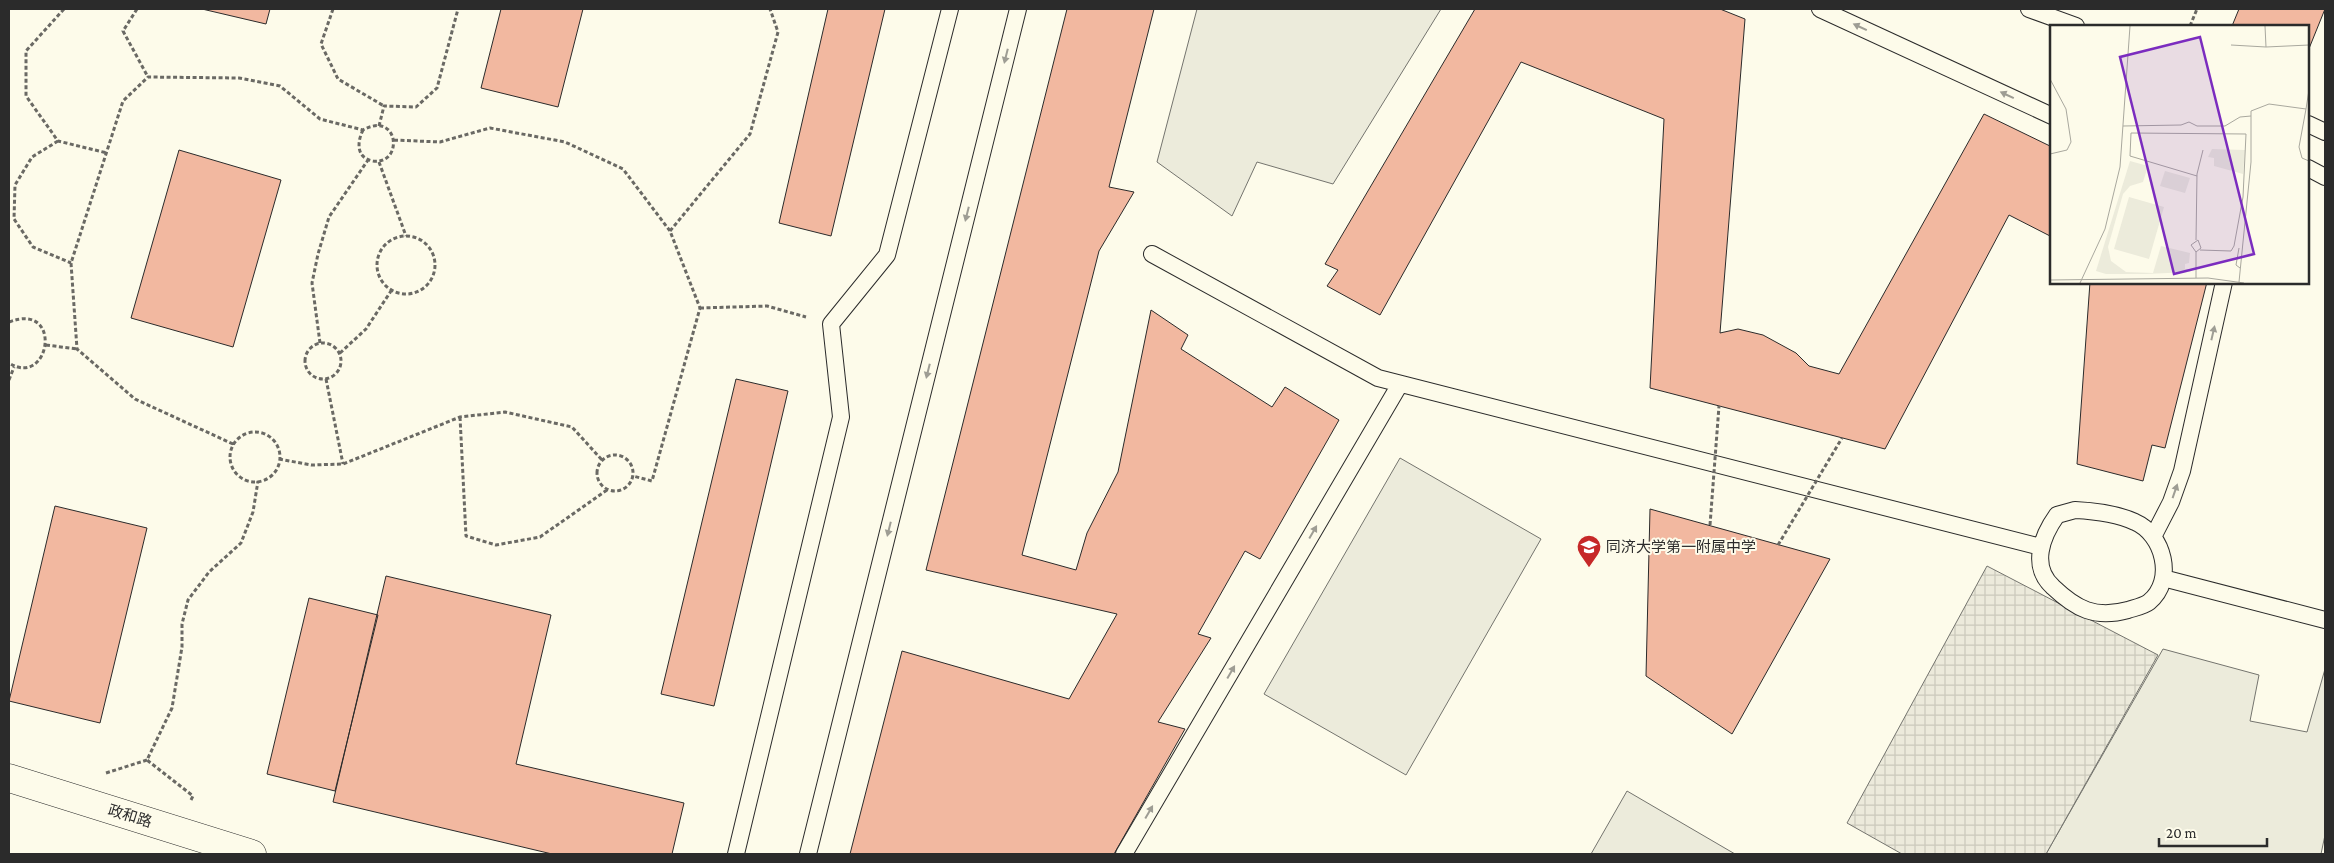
<svg xmlns="http://www.w3.org/2000/svg" width="2334" height="863" font-family="'Crimson Pro','Noto Sans SC',serif">
<style>
.green{fill:#ecebdb;stroke:#74746e}
.plaza{fill:url(#plaza-grid);stroke:#74746e}
.building{fill:#f2b8a0;stroke:#2b2b2b}
.lines{fill:none;stroke-linecap:round;stroke-linejoin:round}
.lane-casing{stroke:#2b2b2b;stroke-width:18}
.street-casing{stroke:#2b2b2b;stroke-width:29}
.path{stroke:#6a6964;stroke-width:3;stroke-dasharray:4 2.5;stroke-linecap:butt}
.lane{stroke:#fdfbea;stroke-width:16}
.street{stroke:#fdfbea;stroke-width:28}
.path-bridge{stroke:#6a6964;stroke-width:3;stroke-dasharray:4 2.5;stroke-linecap:butt}
.oneway{fill:#9e9d94}
.labels{text-anchor:middle;stroke-width:4;stroke-linejoin:round;paint-order:stroke}
.poi-label{font-size:15px;fill:#2b2b2b;stroke:#fdfbea;text-anchor:start}
.street-label{font-size:15px;fill:#2b2b2b;stroke:#fdfbea}
.inset-road{fill:none;stroke:#a9a89e;stroke-width:1}
.view{fill:#7b2cbf;fill-opacity:0.15;stroke:#7b2cbf;stroke-width:2.5}
.inset-edge{fill:none;stroke:#2b2b2b;stroke-width:2.5}
</style>
<defs>
<pattern id="plaza-grid" width="8" height="8" patternUnits="userSpaceOnUse" patternTransform="scale(1.25)"><rect width="8" height="8" fill="#eceadb"/><path d="M0 4h8M4 0v8" fill="none" stroke="#cbc9bc"/></pattern>
</defs>
<rect width="100%" height="100%" fill="#fdfbea"/>
<path class="green" d="M1197 9H1441L1333 184 1257 162 1232 216 1157 162Z
M1400 458 1541 539 1406 775 1264 694Z
M2163 649 2259 675 2250 721 2307 732 2325 669V835L2321 854H2046Z
M1627 791 1735 854H1591Z"/>
<path class="plaza" d="M1987 566 2158 655 2046 854H1902L1847 823Z"/>
<path class="building" d="M202 9H270L266 24Z
M501 9H583L558 107 481 88Z
M828 9H885L831 236 779 223Z
M1067 9H1154L1109 187 1134 192 1099 251 1022 555 1076 570 1087 533 1118 472 1151 310 1188 335 1181 349 1272 407 1285 387 1339 420 1260 559 1245 551 1198 634 1211 638 1158 722 1185 729 1114 854H850L902 651 1069 699 1117 614 926 570Z
M1475 9H1720L1745 19 1720 333 1738 329 1763 335 1796 353 1809 366 1839 374 1984 114 2052 147V237L2009 215 1885 449 1650 388 1664 119 1521 62 1380 315 1327 286 1338 270 1325 264Z
M2239 9H2325L2308 51V26H2232Z
M179 150 281 180 233 347 131 318Z
M2090 282H2207L2165 448 2152 445 2143 481 2077 464Z
M736 379 788 391 714 706 661 694Z
M55 506 147 528 100 723 9 701Z
M1650 509 1830 559 1732 734 1646 676Z
M386 576 551 615 516 764 684 803 672 854H552L333 802Z
M309 598 378 615 335 791 267 774Z"/>
<g class="lines">
<defs>
<path id="lane" d="M1820 9 2052 116
M2029 9 2076 26
M2308 124 2325 132
M2308 168 2325 177
M1152 254 1378 378 2041 547
M2075 510C2094 511 2118 514 2135 522 2163 534 2176 580 2149 602 2144 606 2134 608 2128 610 2095 619 2076 609 2053 587 2030 566 2042 536 2057 515Z
M2154 535 2171 502 2182 471 2224 282
M2163 578 2325 620
M736 854 841 417 831 324 887 255 950 9
M808 854 1018 9
M1124 854 1400 384"/>
<path id="street" d="M9 778 252 854"/>
</defs>
<use href="#lane" class="lane-casing"/>
<use href="#street" class="street-casing"/>
<path class="path" d="M64 9 26 51V96L58 141 107 153
M137 9 123 31 148 77
M333 9 321 44 338 79 384 106
M2190 26 2197 9
M379 126 384 106 416 107 437 88 458 9
M394 140 440 142 490 128 565 142 623 169 670 231 700 308 652 481 633 476
M58 141 32 157 15 185 14 219 33 247 71 263
M379 162 406 236
M670 231 750 134 778 32 770 9
M377 265a29 29 0 1 1 58 0a29 29 0 1 1-58 0Z
M700 308 767 306 806 317
M9 322C64 301 50 389 9 363
M320 343 312 283 318 254 329 217 368 160
M305 361a18 18 0 1 1 36 0a18 18 0 1 1-36 0Z
M46 345 77 349
M340 353 366 329 391 291
M326 379 343 464
M9 380 14 367
M460 417 466 536 496 545 540 537 607 490
M230 457a25 25 0 1 1 50 0a25 25 0 1 1-50 0Z
M233 444 135 399 77 349 71 263 123 101 148 77 239 78 280 86 320 119 363 130C399 110 404 165 373 161 356 158 357 142 363 130
M597 473a18 18 0 1 1 36 0a18 18 0 1 1-36 0Z
M279 459 311 465 343 464 460 417 505 412 572 427 602 460
M106 773 147 760
M191 800 193 796 147 760 172 708 182 647V624L188 600 209 572 241 543 253 512 258 481"/>
<use href="#lane" class="lane"/>
<use href="#street" class="street"/>
<path class="path-bridge" d="M1710 525 1719 406
M1778 545 1842 438"/>
</g>
<defs><path id="oneway-solid" d="M-6-.8H1V-3.2L6.5 0L1 3.2V.8H-6Z" transform="scale(1.25)"/></defs>
<g class="oneway">
<use href="#oneway-solid" transform="translate(1860 27) rotate(-155)"/>
<use href="#oneway-solid" transform="translate(1006 56) rotate(104)"/>
<use href="#oneway-solid" transform="translate(2007 95) rotate(-155)"/>
<use href="#oneway-solid" transform="translate(967 214) rotate(104)"/>
<use href="#oneway-solid" transform="translate(2213 333) rotate(-77)"/>
<use href="#oneway-solid" transform="translate(928 371) rotate(104)"/>
<use href="#oneway-solid" transform="translate(2175 491) rotate(-71)"/>
<use href="#oneway-solid" transform="translate(889 529) rotate(104)"/>
<use href="#oneway-solid" transform="translate(1313 532) rotate(-60)"/>
<use href="#oneway-solid" transform="translate(1231 672) rotate(-60)"/>
<use href="#oneway-solid" transform="translate(1149 812) rotate(-60)"/>
</g>
<defs>
<symbol id="school-pin" viewBox="-11 -11 22 30"><path d="M0 17L-7.5 6A9.5 9.5 0 1 1 7.5 6Z" fill="#c62828" stroke="#fdfbea"/><path d="M0-5L7-2L0 1L-7-2ZM-4 1L0 2.5L4 1V4Q0 6-4 4Z" fill="#fff"/></symbol>
</defs>
<g fill-rule="evenodd">
<use href="#school-pin" x="1575" y="533" width="28" height="38"/>
</g>
<g class="labels">
<g class="poi-label">
<text x="1606" y="552">同济大学第一附属中学</text>
</g>
<g class="street-label">
<text transform="translate(130 816) rotate(17)" y="5">政和路</text>
</g>
</g>
<g transform="translate(2050 25)">
<rect width="259" height="259" fill="#fdfbea"/>
<path d="M162 124 195 125 193 149 164 141V133L158 132ZM80 136 98 141 93 157 80 161 73 169 58 222 61 236 76 247 103 248 111 221 140 228 139 238 135 239V244H142L140 247 96 249H56L46 246ZM115 146 140 153 135 168 110 161ZM79 172 114 182 99 234 64 224Z" fill="#ecebdb"/>
<path class="inset-road" d="M215 1 216 22 259 20M181 20 216 22M0 54 16 84 21 117 17 125 0 129M256 84 249 122 252 133 259 136M73 101 131 100 139 97 147 101H175L190 92 201 91M147 151 80 131 81 108 196 109 193 172 184 221 181 226 150 225M146 215 147 149 153 125M189 223 186 240 190 243M146 253V227L151 223 148 215 141 220 146 227M0 255 158 253 194 258M189 257 201 137V86L219 79 256 84 259 65M30 258 55 204 70 142 80 1"/>
<path class="view" d="M150 12 204 229 124 249 70 32Z"/>
<rect width="259" height="259" class="inset-edge"/>
</g>
<rect width="2334" height="863" fill="none" stroke="#2b2b2b" stroke-width="20"/>
<path d="M2159 838v8h108v-8" fill="none" stroke="#2b2b2b" stroke-width="2.5"/>
<text x="2166" y="838" font-size="15" fill="#2b2b2b" stroke="#fdfbea" stroke-width="4" paint-order="stroke">20 m</text>
</svg>
